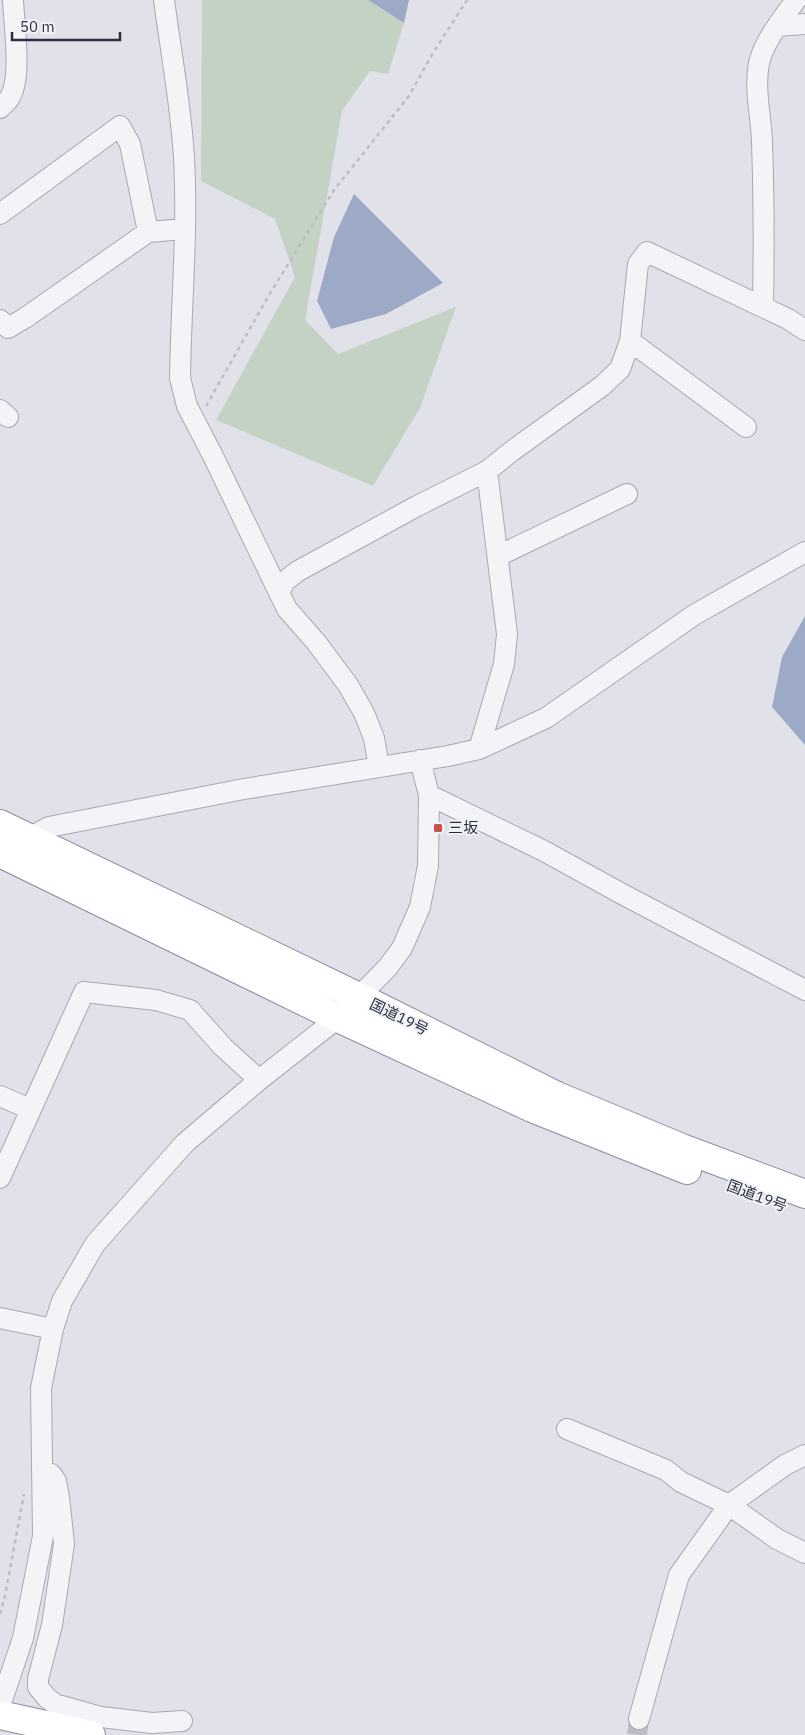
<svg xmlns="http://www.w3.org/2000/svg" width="805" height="1735" font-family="'IBM Plex Sans','Noto Sans JP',sans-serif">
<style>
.green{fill:#c3d2c2}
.water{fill:#9daac7}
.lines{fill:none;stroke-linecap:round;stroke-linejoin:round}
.minor-tunnel{stroke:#bcbec7;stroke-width:20;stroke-dasharray:20 10;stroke-linecap:butt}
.minor-casing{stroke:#a6a8b3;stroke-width:22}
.highway-casing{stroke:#898d9f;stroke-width:30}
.path{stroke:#bbbdc4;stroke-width:2.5;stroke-dasharray:4 4;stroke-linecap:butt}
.minor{stroke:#f3f4f7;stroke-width:20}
.highway{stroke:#fff;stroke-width:28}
.poi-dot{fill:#c9504b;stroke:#f0f2f6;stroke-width:2}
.labels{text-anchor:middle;stroke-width:4;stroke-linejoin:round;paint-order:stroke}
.poi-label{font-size:15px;fill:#2a2e40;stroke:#f0f2f6;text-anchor:start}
.street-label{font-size:15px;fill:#2a2e40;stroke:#f0f2f6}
</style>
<rect width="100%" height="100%" fill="#e1e2e9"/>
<path class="green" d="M202 0H368L404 23 388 74 370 71 342 111 305 320 338 354 456 307 420 408 373 486 216 420 295 277 275 219 201 181Z"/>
<path class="water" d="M368 0H409L404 23Z
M354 194 443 283 386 314 331 329 317 301 334 237Z
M805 616V745L772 707 782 657Z"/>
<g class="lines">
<path class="minor-tunnel" d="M637 1735 639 1719"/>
<defs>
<path id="minor" d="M164 0C171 53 181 105 184 158 188 231 181 305 180 378L187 406 212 454 287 609 316 642 348 685 364 713 374 738 379 767
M777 26 805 24
M0 108C3 105 8 101 10 97 22 78 14 23 13 0
M0 214 120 126 130 144 148 232
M763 307C764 252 764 197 762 142 761 115 754 90 759 63 764 41 783 18 796 0
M0 320 8 328 25 318 148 232 184 229
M630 341 746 427
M0 410 8 417
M498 556 627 494
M279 593 285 581 298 571 417 506 487 471 512 451 602 386 620 369 630 341 638 264 647 252 788 319 805 330
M479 749 504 664 507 634 487 471
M429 795 544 851 624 895 805 990
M28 838 49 827 244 789 448 756 479 749 546 718 694 615 805 552
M0 1096 30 1109
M0 1178 84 992 156 1000 190 1010 223 1047 259 1080
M0 1318 53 1329
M567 1429 666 1470 681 1482 729 1505 777 1539 805 1553
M42 1470 51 1474 56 1481 59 1497 64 1544 52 1625 38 1679V1687L47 1698 55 1704 101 1717 152 1723 182 1721
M0 1706 23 1638 43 1536 41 1388 53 1329 62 1301 95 1244 185 1143 259 1080 338 1018 388 967 402 948 420 907 428 866 429 795 420 760
M639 1719 679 1575 729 1505 785 1465 805 1455"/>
<path id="highway" d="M0 824 359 997 557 1096 682 1148 805 1194
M0 853 338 1018 532 1108 687 1170
M0 1715 91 1735"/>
</defs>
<use href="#minor" class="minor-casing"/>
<use href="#highway" class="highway-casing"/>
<path class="path" d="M206 406 269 295 334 190 409 96 433 53 467 0
M0 1614 5 1596 24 1494"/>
<use href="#minor" class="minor"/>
<use href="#highway" class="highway"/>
</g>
<rect class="poi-dot" x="433" y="823" width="10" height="10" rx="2.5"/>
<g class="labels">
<g class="poi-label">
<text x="448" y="833">三坂</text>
</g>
<g class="street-label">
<text transform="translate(399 1017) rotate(26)" y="5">国道19号</text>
<text transform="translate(757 1196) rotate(21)" y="5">国道19号</text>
</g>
</g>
<path d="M12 32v8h108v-8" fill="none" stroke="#2a2e40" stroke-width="2.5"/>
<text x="20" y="32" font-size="15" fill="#2a2e40" stroke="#f0f2f6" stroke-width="4" paint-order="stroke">50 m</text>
</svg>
